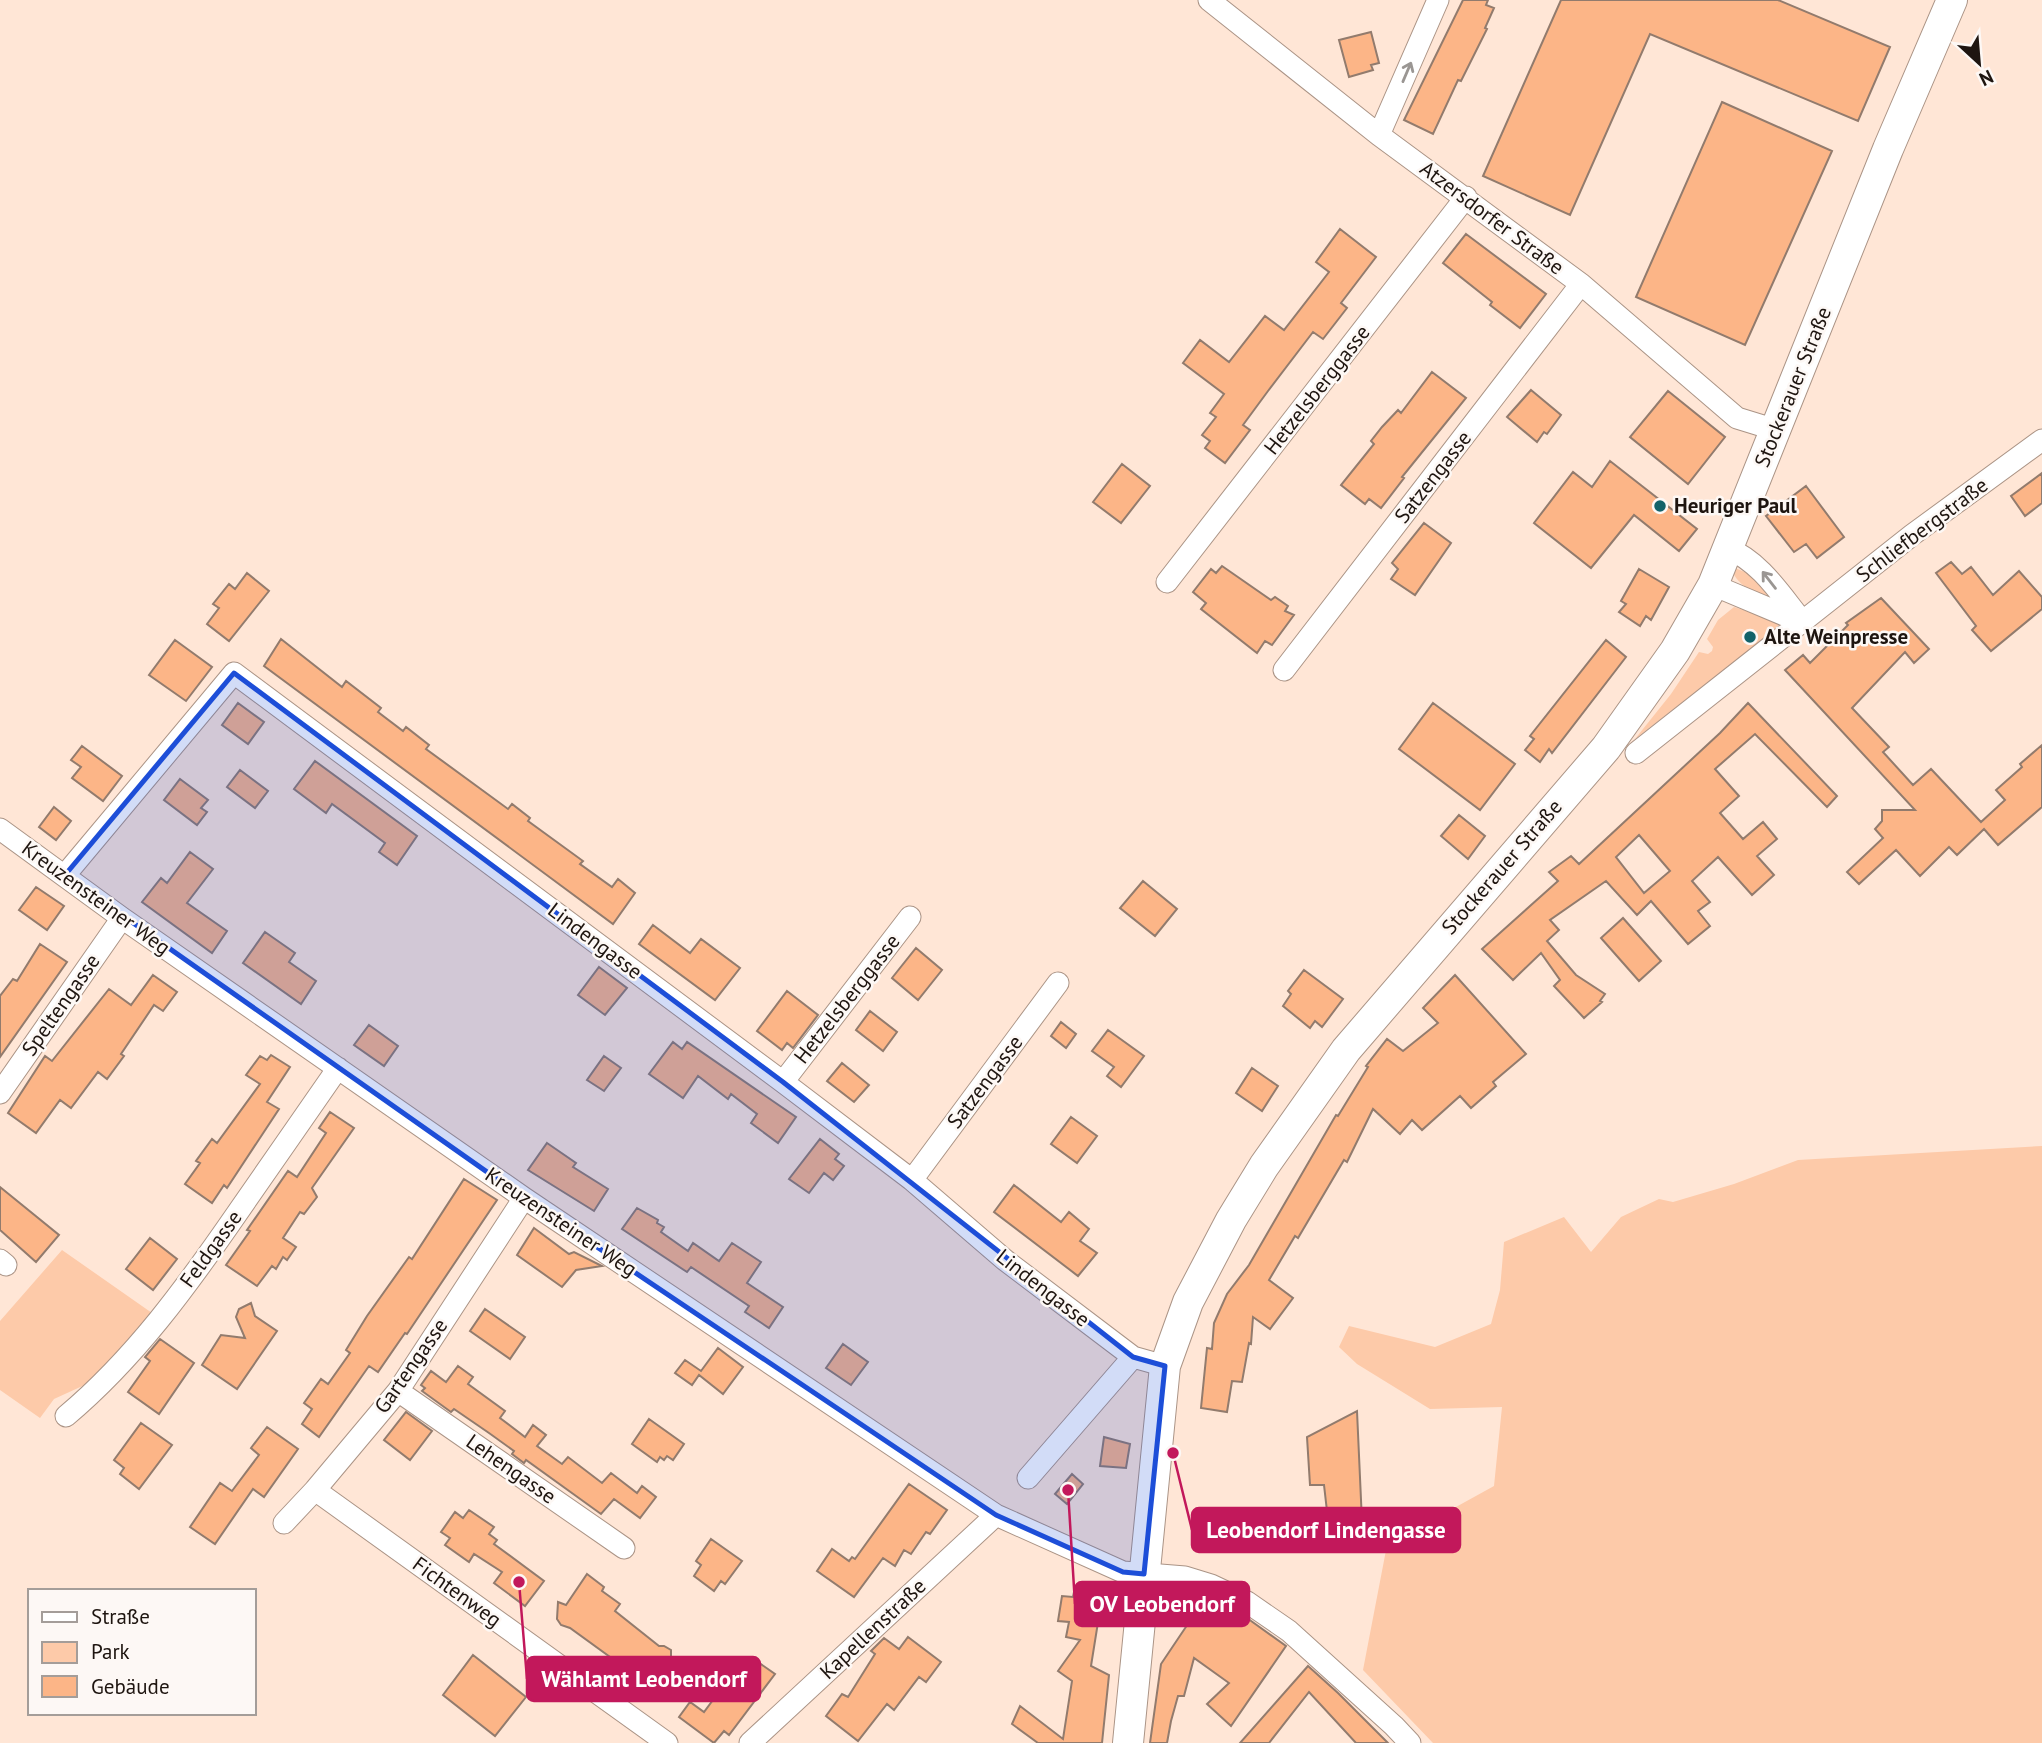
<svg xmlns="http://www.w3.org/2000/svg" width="2042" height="1743" font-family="'PT Sans',sans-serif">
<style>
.green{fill:#fdcaa9}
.building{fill:#fcb587;stroke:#927b6d;stroke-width:2;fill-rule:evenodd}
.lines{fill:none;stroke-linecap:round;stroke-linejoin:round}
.street-casing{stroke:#ab9486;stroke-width:23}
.secondary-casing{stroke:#ab9486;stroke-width:32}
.street{stroke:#fff;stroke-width:21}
.secondary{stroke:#fff;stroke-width:30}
.oneway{stroke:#9a9693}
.marked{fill:#1d4ed8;fill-opacity:0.2;stroke:#1d4ed8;stroke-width:5;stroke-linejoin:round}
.poi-dot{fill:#136269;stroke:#fdf8f5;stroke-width:2.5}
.labels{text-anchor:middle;stroke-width:5;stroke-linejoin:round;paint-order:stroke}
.street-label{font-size:21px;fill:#1e1510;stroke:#fdf8f5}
.poi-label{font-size:21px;font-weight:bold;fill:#1e1510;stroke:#fdf8f5;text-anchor:start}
.leader{fill:none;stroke:#c2185b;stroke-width:2.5}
.callout-dot{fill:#c2185b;stroke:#fdf8f5;stroke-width:2.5}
.callout{fill:#c2185b;stroke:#c2185b;stroke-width:2.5}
.callout-label{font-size:23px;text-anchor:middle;font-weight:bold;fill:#fff}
</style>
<rect width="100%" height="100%" fill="#ffe6d6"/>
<path class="green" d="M1735 568 1752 575 1770 599C1756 595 1738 585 1732 571Z
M1734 607 1775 620 1779 624 1777 629 1635 739 1671 694 1699 652 1708 654 1712 651 1713 647 1707 639 1718 620Z
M2042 1146V1743H1433L1363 1670 1387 1545 1494 1486 1502 1407 1430 1409 1357 1364 1339 1347 1349 1326 1435 1347 1491 1324 1500 1290 1504 1242 1564 1217 1591 1252 1621 1217 1659 1199 1673 1202 1734 1184 1798 1160Z
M62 1250 152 1313 150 1322 89 1383 54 1399 40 1418 0 1390V1321Z"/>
<path class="building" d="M1463 0H1488L1486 5 1494 8 1485 28 1487 29 1461 81 1458 80 1433 134 1404 120Z
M1561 0H1778L1890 47 1858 121 1650 34 1570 215 1483 176Z
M1371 32 1379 63 1371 65 1373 70 1349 77 1339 40Z
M1722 102 1832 151 1745 345 1636 297Z
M1340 229 1376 257 1341 303 1347 308 1323 339 1313 332 1268 391 1243 425 1250 430 1225 463 1205 448 1210 441 1202 435 1216 417 1210 413 1224 394 1183 363 1200 340 1229 362 1265 316 1284 330 1329 272 1316 262Z
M1466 234 1546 294 1520 328 1490 305 1492 302 1443 263Z
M1432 372 1466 398 1402 477 1404 478 1381 508 1369 499 1365 504 1341 485 1374 444 1371 441 1382 427 1398 410 1401 413Z
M1531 390 1561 415 1547 434 1544 432 1537 442 1507 417Z
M1668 391 1725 437 1688 484 1630 437Z
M1610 461 1697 529 1679 551 1634 515 1591 568 1534 523 1573 472 1592 487Z
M1122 464 1150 486 1121 523 1093 502Z
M2042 473V503L2025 516 2011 496Z
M1806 486 1844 537 1817 558 1806 544 1794 552 1766 516Z
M1424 523 1451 543 1415 595 1391 579 1398 569 1392 563Z
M1951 562 1962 574 1971 567 1993 595 2019 571 2042 597V609L1991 651 1972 630 1976 626 1936 573Z
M1222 566 1271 600 1275 597 1288 606 1285 611 1294 615 1272 645 1265 641 1257 653 1201 609 1206 603 1193 592 1211 569 1216 573Z
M1639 569 1669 587 1651 620 1646 616 1640 626 1619 612 1626 604 1621 601Z
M247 573 269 591 229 641 207 624 219 608 213 604 229 584 235 589Z
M1881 598 1929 649 1914 663 1905 652 1852 708 1889 747 1883 752 1913 785 1931 769 1981 822 2005 800 1996 790 2022 767 2020 764 2042 745V807L1998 845 1984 829 1957 855 1949 847 1920 876 1896 850 1859 884 1847 872 1883 838 1875 829 1882 821V810H1915L1785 670 1803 655 1810 663 1848 625 1846 623Z
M281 639 342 687 346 681 381 708 378 712 403 731 406 727 429 745 426 749 508 809 512 804 530 818 528 821 583 861 580 864 612 887 618 879 635 893 613 924 264 666Z
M175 640 212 667 186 701 149 675Z
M1606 640 1626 657 1552 753 1549 749 1540 762 1525 750 1534 739 1530 736Z
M238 703 264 722 248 744 222 725Z
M1433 703 1515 764 1480 810 1399 749Z
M1748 703 1837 796 1827 807 1755 734 1715 769 1739 796 1720 813 1743 839 1763 822 1777 839 1757 856 1774 875 1752 895 1718 857 1692 881 1710 902 1698 911 1710 926 1688 944 1651 901 1637 915 1606 881 1550 920 1559 930 1547 941 1576 975 1605 994 1600 1001 1602 1002 1584 1018 1554 986 1560 980 1541 953 1513 980 1482 949 1558 881 1549 872 1571 856 1579 864 1720 733ZM1639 835 1670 871 1644 893 1616 857Z
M82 746 122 776 103 801 72 778 81 767 71 760Z
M315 761 417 836 397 865 379 852 385 843 332 804 326 813 294 789Z
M240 770 268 791 255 808 227 787Z
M180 779 208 800 201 808 207 812 197 825 164 800Z
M54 807 71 821 56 840 39 827Z
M1459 815 1485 836 1468 859 1441 836Z
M190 852 213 869 187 903 227 931 212 953 142 902 161 878 167 883Z
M1143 881 1177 909 1155 936 1120 908Z
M36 887 64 906 47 930 19 910Z
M1623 918 1661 961 1639 981 1601 938Z
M653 925 690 953 701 939 740 968 715 1000 639 944Z
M265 932 295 953 289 962 316 981 301 1004 243 963Z
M40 944 67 962 0 1057V996L13 979 17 981Z
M916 948 942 970 918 1000 892 978Z
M599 967 627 988 605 1015 578 995Z
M1304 970 1343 999 1322 1027 1315 1021 1310 1028 1283 1006 1291 994 1288 991Z
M153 975 177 992 163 1011 154 1005 121 1054 124 1056 107 1079 98 1072 71 1108 60 1100 36 1133 8 1113 45 1056 52 1061 109 989 131 1005Z
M1455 975 1526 1054 1493 1082 1496 1086 1471 1108 1460 1096 1422 1130 1412 1120 1400 1134 1373 1109 1347 1162 1344 1160 1298 1238 1295 1236 1269 1280 1293 1298 1270 1329 1253 1317 1251 1344 1249 1343 1242 1382 1232 1381 1227 1412 1201 1408 1207 1348 1212 1349 1214 1323 1227 1294 1249 1265 1336 1115 1338 1116 1368 1067 1366 1066 1387 1039 1403 1051 1438 1023 1423 1008Z
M787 991 818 1015 793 1048 787 1043 782 1050 757 1031Z
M870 1011 897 1032 883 1051 856 1030Z
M1061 1022 1076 1034 1066 1048 1051 1036Z
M369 1025 398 1046 384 1066 354 1045Z
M1108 1030 1144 1056 1121 1087 1107 1076 1114 1067 1092 1051Z
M673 1042 682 1049 687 1042 796 1117 778 1143 751 1123 757 1114 731 1094 728 1099 698 1076 683 1098 649 1074Z
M271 1055 290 1067 267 1102 279 1109 227 1188 224 1185 212 1203 185 1184 200 1163 196 1161 212 1139 217 1143 260 1084 246 1075 260 1056 267 1060Z
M604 1056 621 1068 604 1091 587 1080Z
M842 1063 869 1085 854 1102 827 1081Z
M1252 1068 1278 1086 1262 1111 1236 1093Z
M330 1112 354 1128 312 1188 317 1197 304 1214 300 1212 283 1238 296 1247 287 1260 283 1257 276 1269 272 1266 257 1286 226 1265 250 1231 247 1230 288 1171 297 1177 326 1133 319 1128Z
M1071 1117 1097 1136 1077 1163 1051 1144Z
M820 1139 839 1154 835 1159 844 1166 833 1180 824 1173 809 1193 789 1179Z
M547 1143 576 1163 573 1167 608 1189 594 1211 528 1170Z
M464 1179 497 1200 407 1334 405 1333 378 1372 369 1366 319 1437 302 1424 312 1409 304 1403 321 1379 328 1384 350 1353 346 1350 367 1316 409 1257 412 1259Z
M1014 1185 1061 1222 1069 1212 1089 1229 1080 1241 1097 1253 1078 1276 994 1212Z
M0 1187 59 1235 36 1262 0 1230Z
M637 1208 658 1220 657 1223 664 1227 661 1232 688 1251 693 1243 719 1261 732 1243 761 1262 747 1283 783 1307 769 1328 745 1312 749 1306 691 1267 687 1272 622 1229Z
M534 1228 569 1254 574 1252 602 1266 576 1270 562 1287 517 1255Z
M150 1238 177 1259 153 1290 126 1269Z
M251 1303 255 1316 277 1331 237 1389 202 1365 221 1335 245 1338 236 1317 239 1309Z
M485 1309 525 1337 510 1359 470 1331Z
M160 1339 194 1363 159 1414 128 1392 150 1361 145 1357Z
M843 1344 868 1362 851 1385 826 1368Z
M718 1348 743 1367 723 1394 699 1375 692 1385 675 1373 685 1360 701 1371Z
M458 1366 473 1377 468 1384 505 1411 500 1418 525 1437 533 1425 546 1435 537 1446 562 1464 568 1457 602 1483 611 1473 637 1493 642 1486 656 1497 640 1518 614 1499 601 1514 526 1460 524 1463 512 1454 514 1451 489 1433 454 1409 451 1412 422 1391 425 1388 421 1385 431 1371 446 1382Z
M1357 1411 1363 1544 1331 1546 1324 1485H1310L1307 1437Z
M406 1412 432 1431 410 1460 384 1440Z
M649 1419 684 1444 673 1460 667 1456 664 1460 660 1457 657 1462 632 1444Z
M141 1423 172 1445 139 1489 120 1474 124 1468 114 1460Z
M267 1427 298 1449 264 1497 253 1489 215 1544 190 1527 220 1483 232 1491 259 1455 251 1448Z
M1104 1437 1130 1444 1126 1468 1100 1466Z
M1072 1474 1083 1484 1067 1504 1055 1494Z
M909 1484 947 1510 930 1534 926 1532 911 1554 904 1550 895 1566 883 1558 854 1597 817 1571 832 1549 849 1561 852 1557 855 1559Z
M469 1510 494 1527 489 1534 497 1540 494 1544 544 1581 525 1606 494 1583 502 1572 474 1554 469 1562 445 1545 450 1538 441 1532 455 1512 463 1518Z
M711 1539 742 1561 725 1584 721 1581 714 1591 694 1576 701 1565 696 1561Z
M587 1574 604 1587 602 1591 620 1604 615 1611 659 1646H664L671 1650V1659L655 1667 673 1680 661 1697 645 1685 641 1689 607 1661 610 1657 570 1628 561 1625 557 1619 558 1602 566 1605Z
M1075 1587 1103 1591 1091 1666 1109 1675 1102 1743H1038L1012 1724 1020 1706 1063 1739 1072 1681 1058 1671 1080 1640 1066 1637 1069 1622 1058 1621 1062 1596 1073 1597Z
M1206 1597 1240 1613 1286 1646 1231 1726 1207 1704 1229 1683 1194 1658 1184 1696H1178L1171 1721 1167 1743H1150L1161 1664Z
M908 1637 941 1662 926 1682 919 1677 894 1710 887 1704 858 1741 826 1716 842 1694 848 1697 875 1654 871 1651 884 1638 899 1649Z
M473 1655 526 1697 495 1736 443 1695Z
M733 1658 748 1669 755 1660 775 1674 729 1735 724 1731 714 1743 679 1717 690 1702 704 1712 724 1685 717 1680Z
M1308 1666 1338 1693 1388 1743H1356L1309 1692 1269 1743H1240Z"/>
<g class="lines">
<defs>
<path id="street" d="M1209 0 1379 135 1581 284 1737 418 1776 430
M1379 135 1438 0
M1727 548C1761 562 1780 594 1803 622
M1167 582 1466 197
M1713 585 1801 622
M1284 670 1581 284
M1636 753 1912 535 2042 440
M0 829 122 918 524 1198 996 1515 1123 1572 1185 1577 1211 1585 1247 1602 1289 1631 1394 1726 1410 1743
M65 875 234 673 783 1082 912 1180 1005 1260 1133 1357 1165 1366
M783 1082 910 917
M0 1093 122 918
M912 1180 1058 983
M0 1260 6 1265
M398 1391 624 1548
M66 1416C135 1358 187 1286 238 1212 271 1164 305 1116 338 1068
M1028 1478 1133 1357
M315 1490 667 1743
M284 1523 315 1490 398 1391 524 1198
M750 1743 996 1515"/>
<path id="secondary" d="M1128 1743 1165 1366 1188 1302 1231 1220 1264 1166 1346 1050 1606 748 1675 651 1713 585 1888 149 1952 0"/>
</defs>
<use href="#street" class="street-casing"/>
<use href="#secondary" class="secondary-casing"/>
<use href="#street" class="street"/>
<use href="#secondary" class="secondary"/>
</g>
<defs><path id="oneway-shaft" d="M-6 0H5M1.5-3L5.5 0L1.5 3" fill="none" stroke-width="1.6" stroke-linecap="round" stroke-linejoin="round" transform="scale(1.75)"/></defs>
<g class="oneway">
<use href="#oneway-shaft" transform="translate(1407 72) rotate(-67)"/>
<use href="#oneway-shaft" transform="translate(1769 580) rotate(-128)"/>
</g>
<path class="marked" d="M234 673 783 1082 1133 1357 1165 1366 1144 1574 1123 1572 996 1515 524 1198 65 875Z"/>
<g class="poi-dot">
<circle cx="1660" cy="506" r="7"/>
<circle cx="1750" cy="637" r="7"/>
</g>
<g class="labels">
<g class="street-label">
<text transform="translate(1492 218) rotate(37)" y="7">Atzersdorfer Straße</text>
<text transform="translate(1793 387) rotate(-68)" y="7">Stockerauer Straße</text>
<text transform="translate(1317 390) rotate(-52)" y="7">Hetzelsberggasse</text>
<text transform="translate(1433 477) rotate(-52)" y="7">Satzengasse</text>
<text transform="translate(1922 530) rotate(-37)" y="7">Schliefbergstraße</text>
<text transform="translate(1502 867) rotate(-49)" y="7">Stockerauer Straße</text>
<text transform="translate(96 898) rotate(36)" y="7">Kreuzensteiner Weg</text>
<text transform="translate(595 941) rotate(37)" y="7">Lindengasse</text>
<text transform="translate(847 999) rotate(-52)" y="7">Hetzelsberggasse</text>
<text transform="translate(61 1005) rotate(-55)" y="7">Speltengasse</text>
<text transform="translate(985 1082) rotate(-53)" y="7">Satzengasse</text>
<text transform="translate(561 1222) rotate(34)" y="7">Kreuzensteiner Weg</text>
<text transform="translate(211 1249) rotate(-54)" y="7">Feldgasse</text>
<text transform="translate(1043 1288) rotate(38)" y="7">Lindengasse</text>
<text transform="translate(411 1366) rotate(-55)" y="7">Gartengasse</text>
<text transform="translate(511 1469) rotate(35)" y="7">Lehengasse</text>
<text transform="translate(457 1592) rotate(36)" y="7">Fichtenweg</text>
<text transform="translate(873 1629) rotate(-43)" y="7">Kapellenstraße</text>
</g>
<g class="poi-label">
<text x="1674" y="513">Heuriger Paul</text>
<text x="1764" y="644">Alte Weinpresse</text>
</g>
</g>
<path class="leader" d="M1173 1453L1192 1530M1068 1490L1075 1604M519 1582L527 1679"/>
<g class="callout-dot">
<circle cx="1173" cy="1453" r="7"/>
<circle cx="1068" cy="1490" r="7"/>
<circle cx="519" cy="1582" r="7"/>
</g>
<g class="callout">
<rect x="1192" y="1508" width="268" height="44" rx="7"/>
<rect x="1075" y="1582" width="174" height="44" rx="7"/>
<rect x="527" y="1657" width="233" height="44" rx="7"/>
</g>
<g class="callout-label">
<text x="1326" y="1538">Leobendorf Lindengasse</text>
<text x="1162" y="1612">OV Leobendorf</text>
<text x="644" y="1687">Wählamt Leobendorf</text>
</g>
<rect x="28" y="1589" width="228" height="126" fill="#fdf8f5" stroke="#a49d99" stroke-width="2"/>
<rect x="42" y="1612" width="35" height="10" fill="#ffffff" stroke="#a49d99" stroke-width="2"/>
<text x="91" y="1624" font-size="21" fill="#1e1510">Straße</text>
<rect x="42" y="1642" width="35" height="21" fill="#fdcaa9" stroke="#a49d99" stroke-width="2"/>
<text x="91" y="1659" font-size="21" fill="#1e1510">Park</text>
<rect x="42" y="1676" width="35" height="21" fill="#fcb587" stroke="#a49d99" stroke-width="2"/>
<text x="91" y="1694" font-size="21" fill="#1e1510">Gebäude</text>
<g transform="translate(1979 63) rotate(154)" stroke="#fdf8f5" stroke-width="5" paint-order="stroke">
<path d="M0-5L12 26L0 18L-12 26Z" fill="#1e1510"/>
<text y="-10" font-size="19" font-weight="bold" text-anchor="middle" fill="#1e1510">N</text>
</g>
</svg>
